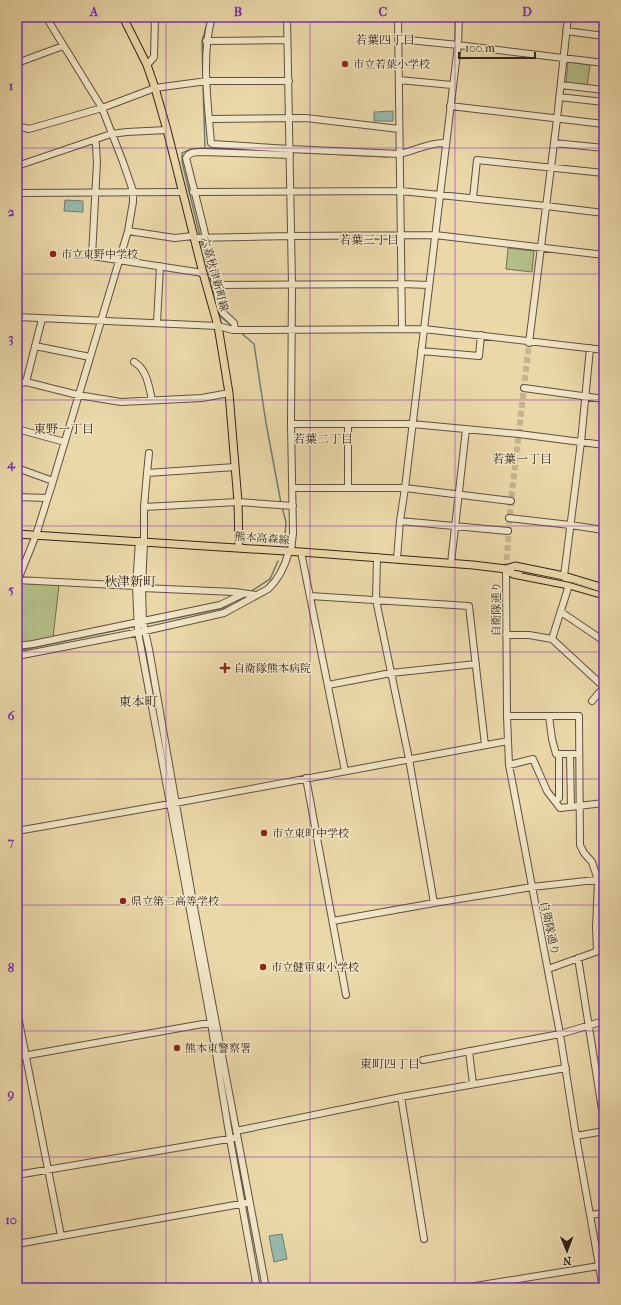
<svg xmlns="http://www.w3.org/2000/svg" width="621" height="1305" font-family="'IM FELL French Canon','Noto Serif JP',serif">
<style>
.green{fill:#b4bf8a;stroke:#747052}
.water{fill:#98b9ae;stroke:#707d73}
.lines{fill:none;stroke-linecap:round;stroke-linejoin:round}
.stream{stroke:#707d73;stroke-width:1.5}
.minor-tunnel{stroke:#c6b48c;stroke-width:6;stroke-dasharray:6 3;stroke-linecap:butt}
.minor-casing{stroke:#62503e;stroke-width:8}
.major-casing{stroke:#34221a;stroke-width:9}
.minor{stroke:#f1e6c7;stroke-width:6}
.major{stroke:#ead8a9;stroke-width:7}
.tram{stroke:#34221a;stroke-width:1}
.grid{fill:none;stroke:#7b2cbf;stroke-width:1;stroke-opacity:0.55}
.poi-dot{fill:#8f2418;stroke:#f1e6c7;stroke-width:1.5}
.labels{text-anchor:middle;stroke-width:3;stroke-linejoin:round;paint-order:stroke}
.poi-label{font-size:11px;fill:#34221a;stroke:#f1e6c7;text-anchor:start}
.street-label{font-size:11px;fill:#34221a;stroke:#f1e6c7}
.neighbourhood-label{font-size:12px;fill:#34221a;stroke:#f1e6c7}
.quarter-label{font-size:13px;fill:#34221a;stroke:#f1e6c7}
.neatline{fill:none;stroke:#7b2cbf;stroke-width:1.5}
.grid-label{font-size:13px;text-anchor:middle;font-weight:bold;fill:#7b2cbf}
</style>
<rect width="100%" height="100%" fill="#ead8a9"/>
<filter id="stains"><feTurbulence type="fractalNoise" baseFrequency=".005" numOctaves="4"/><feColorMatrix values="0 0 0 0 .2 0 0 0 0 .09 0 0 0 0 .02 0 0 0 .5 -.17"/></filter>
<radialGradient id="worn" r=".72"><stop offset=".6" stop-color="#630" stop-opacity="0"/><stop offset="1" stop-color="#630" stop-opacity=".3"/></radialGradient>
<path class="green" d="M568 62 590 65 587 86 568 84 566 82Z
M508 248 534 251 532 272 506 269Z
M23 583 56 585 59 586 53 637 17 644V602L20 584Z"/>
<path class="water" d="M393 111V121H374V112Z
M65 200 83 201V212L64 211Z
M282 1234 287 1259 274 1262 269 1236Z"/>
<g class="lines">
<path class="stream" d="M203 80 202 41 209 17
M203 84 205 148
M292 152 388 157
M200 236 182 162V153L191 149 205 148 280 152
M201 240 214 294
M218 310 221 317 232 326
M240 332 254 344 266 423 281 503
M282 507 286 522 285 534
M250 592 270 579 278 561
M146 624 224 608 236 600
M17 651 137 626"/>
<path class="minor-tunnel" d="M506 569 511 501 529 344"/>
<defs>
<path id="minor" d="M212 17C201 54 208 104 211 143L213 144 290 149 399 154C415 151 429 142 445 143
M287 17 292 285 291 424 293 533 291 551
M398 17 402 329
M566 31 604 36
M399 39 458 45 604 63
M206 41 287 40
M17 63 63 46
M147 65 154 57 155 17
M399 80 452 85
M561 85 604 90
M559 97 604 102
M450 106 604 124
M209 119 306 118 399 129
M17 126 29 129 50 123 102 108 155 88 207 81H289
M95 140C97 147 96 154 97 162L92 256 203 273
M554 143 604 148
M602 148 604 130
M17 166 111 134 127 132 167 130
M193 192 401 191 546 206 604 213
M17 193 183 192
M473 198 477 160 604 173
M128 231 175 238 193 236
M194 238 291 236 435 235 604 255
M215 285 402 284 429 285
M17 317 218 326 233 330 424 329 604 350
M157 323 160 266
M235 330 234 323 223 313 220 308 204 229 186 158C189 152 196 152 202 152L290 155
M529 343 557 119 568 17
M35 346 90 357
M421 351 479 356 481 335
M134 362C147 369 149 387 152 400
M26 382 42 319
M17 384 26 382 78 395 121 402 202 398 229 393
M524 388 604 399
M291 424H412L519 434 604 445
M348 424V488
M17 429 65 442
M235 467 147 473 144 507V542L142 588 143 622 149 649 193 902 266 1288
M17 468 53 481
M147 473 149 453
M293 488H405L511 501
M17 497 47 498
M144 507 238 502 293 506
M509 518 570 525 604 530
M400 521 508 531
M139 541 136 586 138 632 211 1023 230 1139 257 1288
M301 552 345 771
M397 559 400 521 405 488 458 45 459 17
M451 563 466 429
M506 569 507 716 509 765 560 1034 576 1136 603 1288
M17 580 136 586 142 588 235 592 256 595
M17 586 18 580 36 535 53 481 128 231 133 202V191L123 162 102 108 46 17
M310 596 469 606 485 745
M561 612 604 641
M506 635H529L552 639 604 687
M552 639 569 585 564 576 581 442 590 348
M17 646 33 644 220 605 243 594
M17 656 145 631 224 613 268 589C279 579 285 566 289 551
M328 685 391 673 476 664
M592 701 604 687
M603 713 604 712
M507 716H579L580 845 584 853 592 862 598 880 596 928 597 951
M549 716 552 739 556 754H559
M509 765 533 759 547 791 560 808 604 803
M306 778 346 995
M555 801 559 798V754H570
M571 807 570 754H579
M17 831 170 804 508 741
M434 903 532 887 604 879
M333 921 434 903 409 759 376 600 377 557
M578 958 604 1122
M548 969 604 949
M17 1011 61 1236
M469 1051 473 1084
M17 1057 214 1022
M423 1060 560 1034 604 1021
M401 1097 424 1239
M236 1131 401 1097 566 1068
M576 1136 604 1131
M17 1175 234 1138
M591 1215 604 1213
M17 1244 246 1203
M463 1288 599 1266"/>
<path id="major" d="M123 17 147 65 155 88 167 130 203 273 218 326 229 393 238 502 239 548
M17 534 301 552 473 565 506 569 513 574 569 585 604 595
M506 569 515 566 564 576 604 588"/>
</defs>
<use href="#minor" class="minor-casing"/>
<use href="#major" class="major-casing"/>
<use href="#minor" class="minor"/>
<use href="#major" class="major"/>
<path class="tram" d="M522 573 568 582 604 593"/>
</g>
<path class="grid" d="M166 17V1288M310 17V1288M455 17V1288M17 148H604M17 274H604M17 400H604M17 526H604M17 652H604M17 779H604M17 905H604M17 1031H604M17 1157H604"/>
<g class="poi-dot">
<circle cx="345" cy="64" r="4"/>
<circle cx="53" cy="254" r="4"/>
<path d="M223 662h4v4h4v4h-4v4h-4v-4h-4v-4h4z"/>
<circle cx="264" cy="833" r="4"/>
<circle cx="123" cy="901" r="4"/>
<circle cx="263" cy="967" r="4"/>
<circle cx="177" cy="1048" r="4"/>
</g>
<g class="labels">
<g class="poi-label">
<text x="353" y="68">市立若葉小学校</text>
<text x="61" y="258">市立東野中学校</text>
<text x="234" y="672">自衛隊熊本病院</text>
<text x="272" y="837">市立東町中学校</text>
<text x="131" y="905">県立第二高等学校</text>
<text x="271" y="971">市立健軍東小学校</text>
<text x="185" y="1052">熊本東警察署</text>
</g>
<g class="street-label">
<text transform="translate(215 274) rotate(75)" y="4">六嘉秋津新町線</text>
<text transform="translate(262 538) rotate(4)" y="4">熊本高森線</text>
<text transform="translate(496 609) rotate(-90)" y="4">自衛隊通り</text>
<text transform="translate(550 928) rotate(78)" y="4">自衛隊通り</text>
</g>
<g class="neighbourhood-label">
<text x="385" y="44">若葉四丁目</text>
<text x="369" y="244">若葉三丁目</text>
<text x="64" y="433">東野一丁目</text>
<text x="323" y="443">若葉二丁目</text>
<text x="522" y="463">若葉一丁目</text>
<text x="390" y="1068">東町四丁目</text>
</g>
<g class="quarter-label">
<text x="130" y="586">秋津新町</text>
<text x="138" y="706">東本町</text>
</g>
</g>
<rect width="621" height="1305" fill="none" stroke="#ead8a9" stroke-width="44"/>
<g transform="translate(567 1251) rotate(179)" stroke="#f1e6c7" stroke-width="3" paint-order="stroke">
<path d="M0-3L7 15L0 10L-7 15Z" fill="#34221a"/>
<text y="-6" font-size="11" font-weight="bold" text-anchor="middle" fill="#34221a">N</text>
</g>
<path d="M459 52v6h76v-6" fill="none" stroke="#34221a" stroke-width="2"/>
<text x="465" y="52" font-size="12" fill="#34221a" stroke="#f1e6c7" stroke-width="3" paint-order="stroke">100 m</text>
<rect x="22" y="22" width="577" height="1261" class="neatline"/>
<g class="grid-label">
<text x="94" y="16">A</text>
<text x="238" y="16">B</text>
<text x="383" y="16">C</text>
<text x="527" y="16">D</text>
<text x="11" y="90">1</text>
<text x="11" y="216">2</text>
<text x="11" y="342">3</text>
<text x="11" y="468">4</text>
<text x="11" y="594">5</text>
<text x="11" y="720">6</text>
<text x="11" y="846">7</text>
<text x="11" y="972">8</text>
<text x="11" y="1098">9</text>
<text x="11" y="1224">10</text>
</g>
<rect width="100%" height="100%" filter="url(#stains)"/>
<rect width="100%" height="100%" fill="url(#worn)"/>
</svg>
